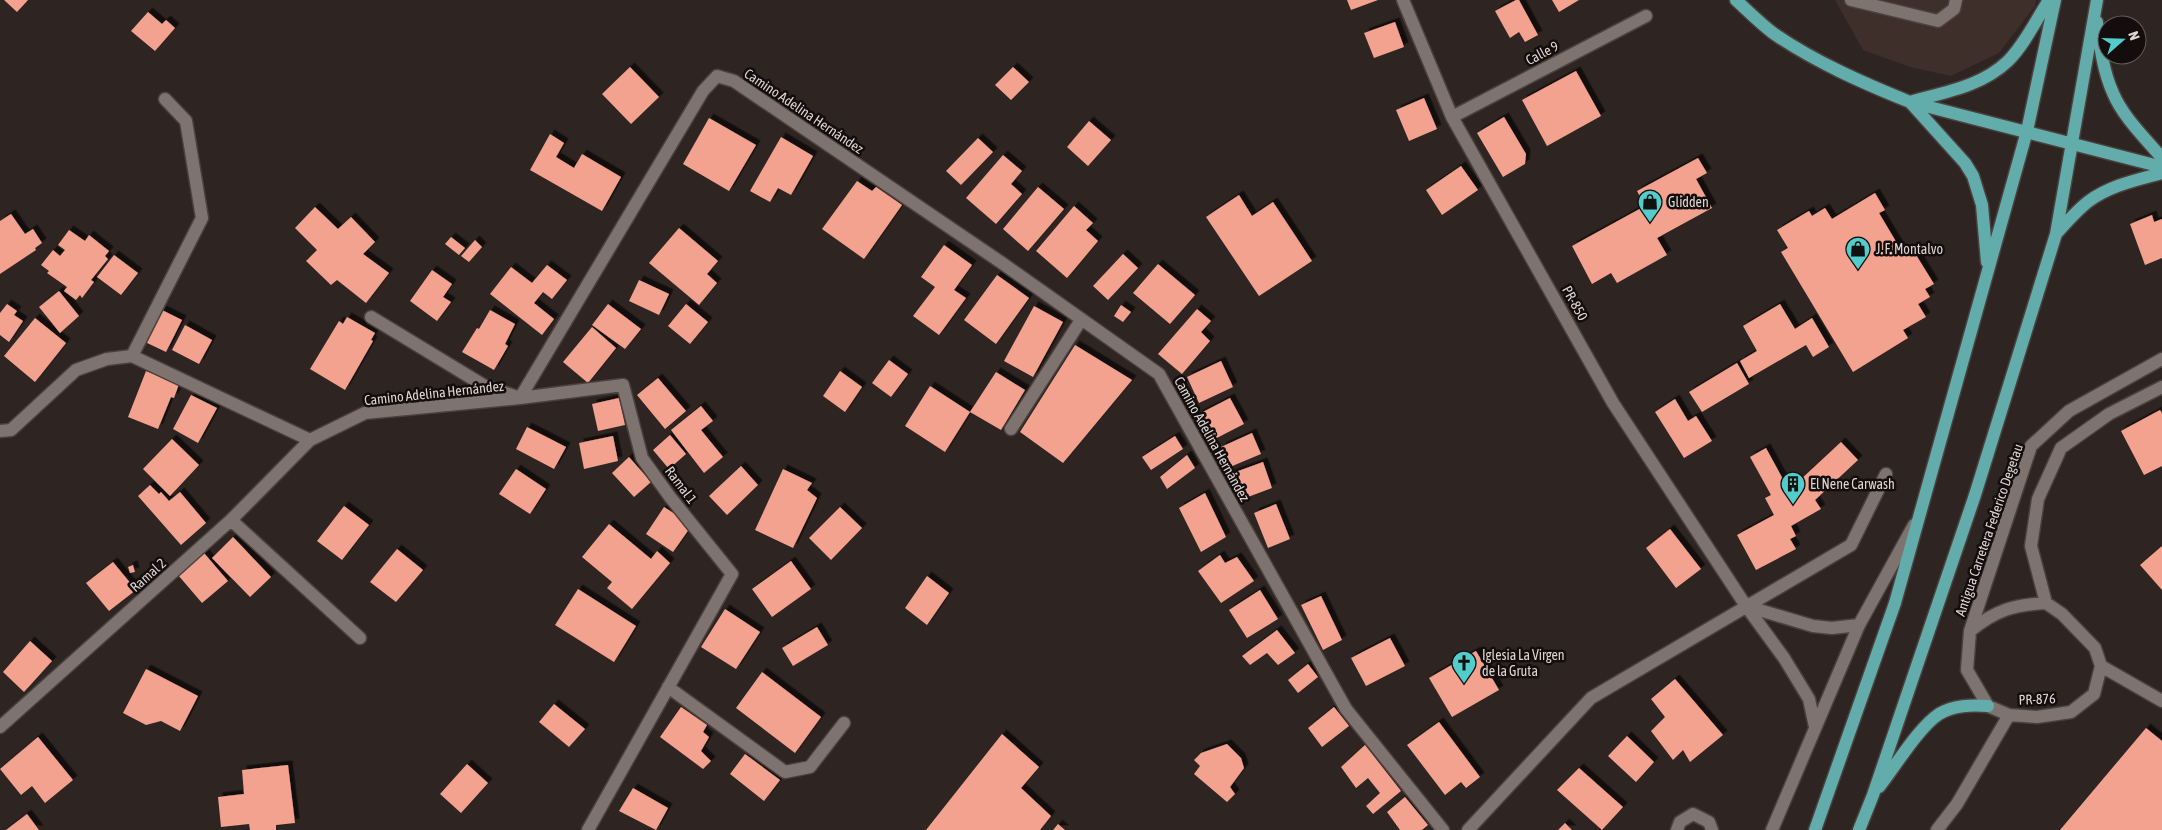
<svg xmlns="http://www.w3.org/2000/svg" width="2162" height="830" font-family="'Asap Condensed',sans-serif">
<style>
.built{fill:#3f2f2b}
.building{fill:#f2a28e;filter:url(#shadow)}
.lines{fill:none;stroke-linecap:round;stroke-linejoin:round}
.minor-casing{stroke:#4a413f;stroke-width:15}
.major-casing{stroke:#4a413f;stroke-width:15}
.minor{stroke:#7f7370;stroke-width:12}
.major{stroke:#62adab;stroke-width:12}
.labels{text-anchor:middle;stroke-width:5;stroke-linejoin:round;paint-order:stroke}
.street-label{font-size:14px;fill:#ddd6d4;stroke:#130e0d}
.poi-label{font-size:14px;fill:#ddd6d4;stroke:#130e0d;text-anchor:start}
</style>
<defs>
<filter id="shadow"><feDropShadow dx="4.5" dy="-4.5" stdDeviation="0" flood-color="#0009"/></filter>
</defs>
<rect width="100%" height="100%" fill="#2e2421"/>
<path class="built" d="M1835 0H2036L2035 6 1999 53 1951 76 1910 67 1863 50Z"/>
<path class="building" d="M4 0H28L17 12Z
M1347 0H1378L1351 10Z
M1516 0H1519L1538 35 1525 42 1519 32 1510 38 1495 11Z
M1552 0H1579L1559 12Z
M148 12 162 24 166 20 175 28 155 51 131 31Z
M1395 22 1404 47 1374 58 1364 33Z
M630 67 659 97 631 124 602 94Z
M1013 67 1029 82 1011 100 995 85Z
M1576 71 1601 116 1547 146 1522 100Z
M1424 98 1437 129 1409 141 1396 110Z
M1504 117 1526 154 1525 164 1503 177 1477 133Z
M709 118 756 145 729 191 683 164Z
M1089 121 1111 140 1088 166 1067 147Z
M550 134 564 143 556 157 574 168 582 154 621 177 602 211 530 170Z
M781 137 813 156 791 195 778 188 770 202 750 191Z
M978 138 993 152 961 185 946 171Z
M1003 155 1022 171 1011 184 1022 194 996 224 966 198Z
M1698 158 1707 173 1696 179 1712 208 1657 238 1667 255 1617 283 1611 273 1592 284 1572 246 1645 206 1637 191Z
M1461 166 1478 190 1442 215 1426 190Z
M857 181 872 191 876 187 902 205 864 259 822 229Z
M1038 187 1064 209 1028 251 1003 229Z
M1875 193 1885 210 1879 213 1904 255 1913 250 1934 284 1925 289 1930 297 1918 304 1926 317 1903 330 1908 338 1853 372 1781 252 1788 248 1777 230 1809 211 1812 216 1825 208 1832 219Z
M1239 195 1252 216 1273 202 1312 261 1259 296 1206 217Z
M1074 206 1093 223 1086 230 1098 241 1067 278 1036 251Z
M315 207 338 229 351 217 375 242 363 254 389 273 366 303 337 280 331 285 306 261 317 250 295 228Z
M11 214 25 234 33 229 42 243 35 248 36 250 0 274V221Z
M2152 215 2154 222 2162 219V258L2145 265 2130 224Z
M679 228 718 261 707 274 717 283 699 305 649 263Z
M69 230 85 241 89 235 109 251 105 256 108 259 91 280 94 282 82 298 80 295 76 300 64 291 67 287 47 273 49 271 41 265 53 250 60 256 65 250 58 245Z
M451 237 465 248 459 255 445 244Z
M475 240 482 247 469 262 461 256Z
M944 245 972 265 954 290 966 298 939 335 913 316 935 287 921 277Z
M1123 254 1138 268 1108 300 1093 286Z
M114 255 138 273 121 295 97 277Z
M1158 264 1195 295 1170 324 1133 293Z
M547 265 567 280 552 299 543 292 534 303 554 319 542 335 490 294 511 267 532 283Z
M432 270 452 284 443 297 451 302 437 321 410 301Z
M997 275 1029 298 996 344 964 320Z
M639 280 669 294 659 315 629 301Z
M59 291 79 316 60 333 39 307Z
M7 304 17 311 14 315 23 321 9 342 0 335V313Z
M608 304 641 329 625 349 592 325Z
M686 304 708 322 690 344 668 326Z
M1780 304 1795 329 1812 318 1829 347 1813 357 1806 345 1749 378 1740 361 1757 351 1743 326Z
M1121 305 1131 312 1123 322 1114 316Z
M1034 306 1063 322 1033 377 1004 361Z
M1197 309 1211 321 1201 332 1210 341 1182 374 1158 354Z
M162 310 182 320 166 352 145 342Z
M490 310 515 324 505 344 508 346 494 370 462 352 477 328 479 329Z
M347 317 375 333 371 340 373 341 345 390 310 369 339 321 343 324Z
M35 318 66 343 35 382 4 356Z
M185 325 212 340 199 364 172 350Z
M592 327 616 348 588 383 563 362Z
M1075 345 1132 380 1063 463 1020 432Z
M889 360 908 374 891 397 872 383Z
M1221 361 1233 387 1199 403 1187 377Z
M1737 363 1749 384 1702 412 1689 392Z
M146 371 179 384 174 398 171 397 158 429 128 417Z
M840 371 862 387 845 412 823 396Z
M996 372 1025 390 1001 430 970 412Z
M658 378 686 411 665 429 637 395Z
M930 386 970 412 945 452 905 426Z
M191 395 217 408 198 443 173 429Z
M619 398 625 425 598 431 592 404Z
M1230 398 1244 424 1211 441 1197 415Z
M1675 399 1688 421 1696 416 1712 441 1684 458 1655 412Z
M701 406 713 421 701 430 723 457 704 473 671 430Z
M2160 410 2162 413V466L2144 475 2121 431Z
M527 427 566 447 554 469 516 449Z
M1252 433 1261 454 1230 467 1221 447Z
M670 435 686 454 669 469 653 450Z
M613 436 618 461 584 469 579 443Z
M1175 436 1183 449 1151 470 1142 457Z
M172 439 199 465 170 496 143 469Z
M1841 442 1858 460 1815 500 1821 509 1791 526 1796 536 1790 539 1796 549 1756 570 1737 535 1774 515 1765 498 1771 495 1750 457 1766 448 1785 483 1795 478 1798 482Z
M1187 455 1195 468 1167 489 1160 477Z
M629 457 651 482 634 497 612 473Z
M1263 462 1272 488 1240 500 1230 474Z
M741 466 758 485 727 515 709 496Z
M516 469 546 489 530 514 499 494Z
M783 469 812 483 807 490 817 498 793 548 755 530Z
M150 485 159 494 161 492 169 501 180 492 206 523 181 545 138 496Z
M1205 493 1226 537 1201 552 1179 508Z
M1276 504 1290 539 1268 548 1254 513Z
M344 506 369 525 342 560 317 541Z
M664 507 692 525 673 552 646 534Z
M840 507 862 528 831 560 809 538Z
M609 524 651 559 657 551 670 563 632 609 607 588 612 582 582 557Z
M1670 529 1701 569 1676 588 1646 548Z
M233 537 271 577 250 597 212 558Z
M2162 546V590L2140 565Z
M397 549 423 570 396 602 370 582Z
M204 553 228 581 202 603 178 575Z
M1220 555 1225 563 1237 557 1254 581 1221 603 1198 571Z
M791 561 811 589 772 617 752 589Z
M113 562 136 590 109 611 86 583Z
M133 565 135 572 130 573 128 567Z
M927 576 949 593 927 625 905 608Z
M578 589 636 626 614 662 555 625Z
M1260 590 1278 619 1247 638 1229 610Z
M1321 596 1342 640 1323 650 1301 605Z
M725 609 760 632 736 669 701 647Z
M817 627 828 645 793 666 782 648Z
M1277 630 1295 653 1278 665 1267 653 1250 665 1242 656Z
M1390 638 1405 666 1366 686 1351 658Z
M30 641 52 661 24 692 3 672Z
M1476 651 1499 690 1452 717 1429 678Z
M1308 664 1318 677 1298 693 1288 680Z
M146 669 198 696 180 731 161 721 146 725 123 713Z
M762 672 821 717 795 753 736 708Z
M1675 679 1723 735 1690 762 1683 750 1673 760 1651 731 1665 717 1651 699Z
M554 704 585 729 569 747 539 722Z
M681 707 707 725 703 732 709 737 701 751 711 761 703 769 660 737Z
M1334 707 1349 726 1322 747 1308 728Z
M1439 722 1480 777 1466 788 1461 782 1445 795 1407 745Z
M2146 728 2162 741V830H2060Z
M1002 734 1039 767 1021 788 1051 816 1040 830H926Z
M1627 736 1654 762 1636 782 1608 756Z
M38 737 73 780 45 803 32 786 21 795 0 769Z
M1227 744 1241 758 1244 768 1230 787 1235 794 1227 802 1194 774 1200 766 1194 760 1201 753Z
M1365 745 1401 791 1373 814 1366 806 1380 793 1368 778 1356 788 1341 767Z
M745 754 780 780 764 801 730 774Z
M467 764 488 783 461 813 440 794Z
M288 765 295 823 276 825V830H250L249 824 221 827 218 797 244 794 242 770Z
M1579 768 1623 807 1602 830 1557 790Z
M633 788 668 808 656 830 619 811Z
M1405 797 1428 825 1422 830H1400L1387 812Z
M27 814 39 830H6Z
M1565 823 1572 830H1558Z
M1058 824 1065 830H1053Z"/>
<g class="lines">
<defs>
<path id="minor" d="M1403 0 1452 117 1613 403 1746 606 1784 658 1809 699 1815 727
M1851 0 1938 21 1954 9 1956 0
M1452 117 1646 16
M371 317 483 385 520 398 623 385 642 458 670 497 732 574 588 830
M132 356 202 218 186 121 165 99
M1011 429 1081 320
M0 431 11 430 76 370 107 359 132 356 310 440 365 413 520 398 703 91 717 76 734 81 1002 263 1159 374 1346 709 1443 830
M231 520 360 638
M2046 603 2062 614 2095 648 2101 666 2094 694 2071 712 2037 717 2009 715 1988 706 1967 670 1970 631C1996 610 2013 605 2046 603Z
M2046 603 2031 546 2038 499 2061 448 2109 414 2162 387
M1746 606 1813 626 1832 628 1859 625 1914 525
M1970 631 2031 446 2069 411 2162 359
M2101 666 2162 701
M668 687 785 772 810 767 844 723
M0 727 231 520 310 440
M1468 830 1591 698 1851 545 1886 474
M1677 830 1680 822 1693 814 1709 822 1712 830
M1772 830 1859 625
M1937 830 1957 804 2009 715"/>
<path id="major" d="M1736 0C1748 11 1760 23 1773 33 1815 62 1863 83 1910 102L2162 167
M2097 22C2100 46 2103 71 2113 93 2123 117 2145 138 2162 158
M1913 101C1946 92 1982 86 2008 61 2025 44 2036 20 2049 0
M1910 102 1965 163 1973 176 1982 205 1987 262
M2056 234C2066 223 2077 210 2089 201 2111 185 2137 180 2162 173
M1879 787C1895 767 1918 728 1939 714 1954 705 1971 705 1988 706
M1815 830 1895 603 2027 131 2055 0
M1859 830 1873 795 1975 495 2056 234 2097 0"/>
</defs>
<use href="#minor" class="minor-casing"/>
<use href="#major" class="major-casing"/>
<use href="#minor" class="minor"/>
<use href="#major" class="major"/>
</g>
<defs>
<symbol id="shop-pin" viewBox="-11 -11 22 30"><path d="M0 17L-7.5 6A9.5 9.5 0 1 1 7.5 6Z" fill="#53cdcb" stroke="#130e0d"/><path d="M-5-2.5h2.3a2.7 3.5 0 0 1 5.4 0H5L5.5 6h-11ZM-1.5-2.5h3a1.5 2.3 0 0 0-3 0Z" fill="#111"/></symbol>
<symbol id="building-pin" viewBox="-11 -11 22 30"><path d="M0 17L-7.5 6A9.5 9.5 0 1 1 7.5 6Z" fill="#53cdcb" stroke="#130e0d"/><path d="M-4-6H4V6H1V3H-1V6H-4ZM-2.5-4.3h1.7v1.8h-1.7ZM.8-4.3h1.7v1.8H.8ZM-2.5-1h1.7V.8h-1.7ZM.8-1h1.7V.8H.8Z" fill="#111"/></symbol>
<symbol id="church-pin" viewBox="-11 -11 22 30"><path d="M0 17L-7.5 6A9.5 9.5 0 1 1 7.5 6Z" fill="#53cdcb" stroke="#130e0d"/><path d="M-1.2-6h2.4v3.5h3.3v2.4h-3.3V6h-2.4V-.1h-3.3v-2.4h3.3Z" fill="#111"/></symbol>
</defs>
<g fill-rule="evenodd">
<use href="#shop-pin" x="1636" y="188" width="28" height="38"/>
<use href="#shop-pin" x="1844" y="235" width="28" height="38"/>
<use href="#building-pin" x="1779" y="470" width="28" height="38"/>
<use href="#church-pin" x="1450" y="649" width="28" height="38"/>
</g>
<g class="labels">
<g class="street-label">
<text transform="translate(1542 53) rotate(-28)" y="5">Calle 9</text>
<text transform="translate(804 111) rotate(34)" y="5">Camino Adelina Hernández</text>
<text transform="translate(1575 303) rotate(61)" y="5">PR-850</text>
<text transform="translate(434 393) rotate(-6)" y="5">Camino Adelina Hernández</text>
<text transform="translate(1212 439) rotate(61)" y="5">Camino Adelina Hernández</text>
<text transform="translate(681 485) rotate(53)" y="5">Ramal 1</text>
<text transform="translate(1989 530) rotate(-71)" y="5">Antigua Carretera Federico Degetau</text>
<text transform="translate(148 575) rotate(-42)" y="5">Ramal 2</text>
<text transform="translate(2037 699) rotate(-2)" y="5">PR-876</text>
</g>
<g class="poi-label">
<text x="1668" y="207">Glidden</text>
<text x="1876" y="254">J. F. Montalvo</text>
<text x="1810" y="489">El Nene Carwash</text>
<text x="1482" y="660">Iglesia La Virgen<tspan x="1482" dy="16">de la Gruta</tspan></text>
</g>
</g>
<g transform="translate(2122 40) rotate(70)"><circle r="24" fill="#130e0d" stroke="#645e5d"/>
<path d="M0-4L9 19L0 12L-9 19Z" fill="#53cdcb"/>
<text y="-8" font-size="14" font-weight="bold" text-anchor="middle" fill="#ddd6d4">N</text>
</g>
</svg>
